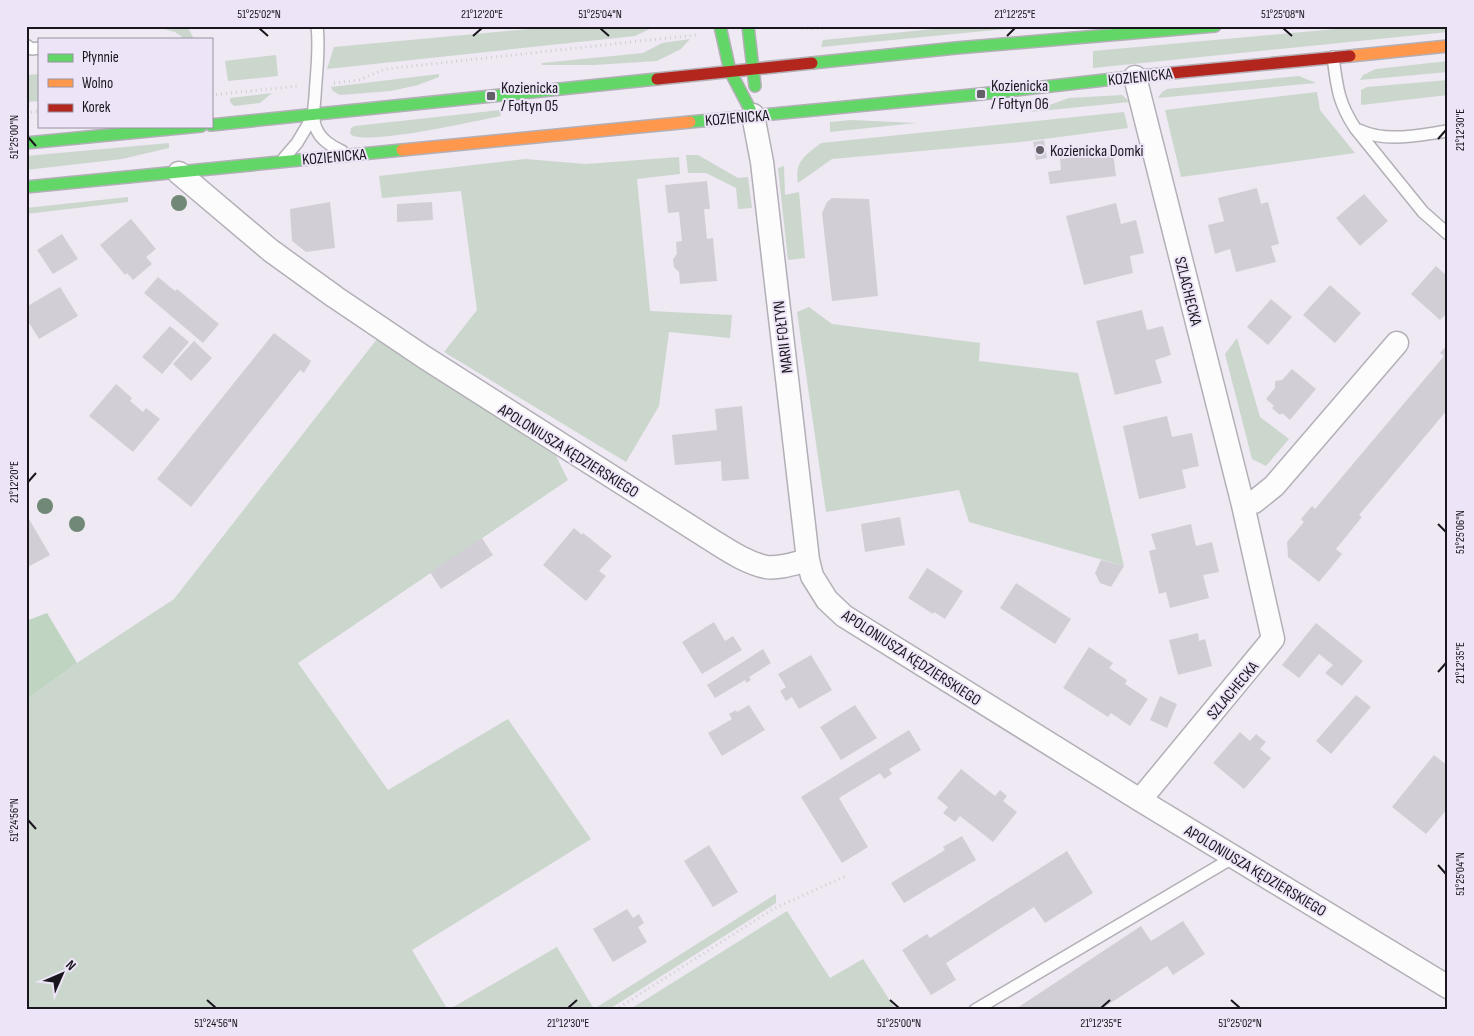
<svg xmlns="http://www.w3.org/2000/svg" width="1474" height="1036" font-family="'Sofia Sans Condensed',sans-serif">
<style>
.green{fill:#cbd7cd}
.forest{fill:#bfd5c2}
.building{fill:#d2ced6}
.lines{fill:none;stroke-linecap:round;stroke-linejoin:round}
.lane-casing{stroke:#b3afb7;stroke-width:14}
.street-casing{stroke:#b3afb7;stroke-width:25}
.fast-casing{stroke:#b3afb7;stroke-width:14}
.slow-casing{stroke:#b3afb7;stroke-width:14}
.jam-casing{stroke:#b3afb7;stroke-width:14}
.path{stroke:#cfced0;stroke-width:3;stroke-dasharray:1 4;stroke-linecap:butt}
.lane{stroke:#fcfcfd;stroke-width:11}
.street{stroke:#fcfcfd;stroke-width:22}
.fast{stroke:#63d668;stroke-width:11}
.slow{stroke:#ff974d;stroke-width:11}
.jam{stroke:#b3261e;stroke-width:11}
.tree{fill:#728877}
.ticks{fill:none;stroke:#19161d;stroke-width:2}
.poi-dot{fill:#646068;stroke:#ede5f7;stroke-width:2}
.labels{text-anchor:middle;stroke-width:4;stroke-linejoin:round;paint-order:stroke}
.street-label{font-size:16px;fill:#19161d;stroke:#ede5f7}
.poi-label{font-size:16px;fill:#19161d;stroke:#ede5f7;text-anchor:start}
.neatline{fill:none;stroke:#19161d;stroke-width:2}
.ticks-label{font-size:12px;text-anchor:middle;fill:#19161d}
</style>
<rect width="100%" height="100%" fill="#eee9f3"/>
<path class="green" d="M34 26H187L194 39H185L175 32 164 29H43Z
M563 26H656L635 36 327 69 334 47Z
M964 26H1037L821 47 823 40Z
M1369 26H1448V32L1093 68V51Z
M690 39 681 49 657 61 594 65H542V63L643 53 662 43Z
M276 55 278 76 228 81 225 61Z
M1448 61V72L1360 80 1363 75 1376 69Z
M39 74V101L26 102V75Z
M439 74V77L418 85 391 91 340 95 333 91 331 87Z
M1299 76 1316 83 1158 98 1162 92 1167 89Z
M1448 80V95L1361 105V90L1367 87Z
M1317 92 1320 110 1355 153 1181 177 1165 110Z
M272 93 260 103 234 106 230 102V98Z
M1122 95 1130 102 1030 112 1069 98Z
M500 110 501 116C479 120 363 147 350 134L351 128 355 126Z
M1124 112 1128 128 1021 142 832 159 798 183C794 161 806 155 821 143Z
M851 120 916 123 830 132V122Z
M169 143V148L122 159 26 170V156Z
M686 155H698L738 178 748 177 752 208 738 209 736 188 706 173H688Z
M679 157 680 174 637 179 650 311 732 315 730 338 669 332 659 406 626 462 444 352 477 310 461 191 382 198 379 176 525 159 586 164Z
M784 166 785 195 799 192 805 258 788 260 778 168Z
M128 197V202L26 214V208Z
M809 307 832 324 980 343 979 361 1078 373 1124 566 969 522 959 490 826 512 797 312Z
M1237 338 1260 417 1289 439 1266 466 1252 459 1225 354Z
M377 339 556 456 568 480 298 663 388 790 508 719 591 839 412 950 448 1010H26V700L77 663 174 599Z
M776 894V903L608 1010H448L557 947 594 1009Z
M787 911 830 978 863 959 896 1010H629Z"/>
<path class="forest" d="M47 613 77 663 26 700V621Z"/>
<path class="building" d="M1044 140 1047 158 1036 160 1033 142Z
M1113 153 1116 176 1050 184 1048 172 1061 170 1060 159Z
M707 181 710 209H704L707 239 713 238 717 281 680 284 679 272 674 267 673 259 677 254 676 242 682 241 679 212 668 213 665 185Z
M1257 188 1261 204 1268 202 1279 244 1271 246 1276 262 1236 272 1230 249 1215 254 1208 225 1224 221 1218 198Z
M1364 194 1388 221 1360 246 1336 218Z
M832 198 869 199 878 296 832 301 822 213 827 202Z
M330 202 335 248 306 252 292 241 290 209Z
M432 202 433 220 397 222V204Z
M1116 203 1121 224 1136 220 1144 253 1130 256 1133 273 1084 285 1066 216Z
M131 219 156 249 146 257 152 264 133 280 127 273 125 275 100 245Z
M62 234 78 259 53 274 37 250Z
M1436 266 1448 277V312L1440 320 1411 294Z
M158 277 175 291 177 289 219 324 203 343 144 293Z
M1330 285 1361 313 1335 343 1303 315Z
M60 287 78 316 39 339 26 318V307Z
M1271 299 1292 317 1268 345 1247 327Z
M1142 310 1147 330 1163 326 1171 355 1155 360 1162 383 1115 395 1096 321Z
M170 326 189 342 162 374 142 357Z
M274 333 311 361 304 373 300 370 191 507 157 479Z
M194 341 212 358 191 381 173 364Z
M1448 344V409L1359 515 1362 517 1336 549 1342 554 1319 582 1288 557 1287 542 1304 522 1301 519 1312 506 1315 509 1444 356 1440 353Z
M1292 369 1316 389 1290 420 1282 413 1280 415 1272 408 1274 406 1266 399 1275 388V381L1282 380Z
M116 384 132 398 130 401 143 412 146 408 160 419 133 452 89 416Z
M742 406 749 479 722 481 721 461 675 465 672 435 717 430 715 409Z
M1167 416 1172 437 1192 433 1199 466 1182 470 1186 488 1139 499 1123 426Z
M26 514 50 555 26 568Z
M900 517 905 545 865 552 861 524Z
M1191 524 1196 546 1212 542 1219 572 1203 575 1209 598 1170 608 1166 592 1159 594 1149 551 1156 549 1151 534Z
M574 528 582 535 583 533 612 556 599 571 606 576 586 601 543 565Z
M482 538 493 555 441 589 430 572Z
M1101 560 1124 566 1111 587 1100 583 1095 573Z
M927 568 963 591 945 619 934 612 933 614 908 598Z
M1016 583 1071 619 1055 644 1000 608Z
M714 622 725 641 733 636 742 650 702 674 682 642Z
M1316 623 1363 661 1342 686 1325 673 1333 665 1319 654 1299 678 1282 665Z
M1198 633 1199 641 1205 639 1212 666 1178 675 1169 640Z
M1089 647 1113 663 1109 668 1127 680 1125 684 1148 699 1130 726 1111 713 1108 717 1063 688Z
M763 649 771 663 749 677 751 680 746 683 745 680 715 698 707 685Z
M811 655 832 690 799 709 792 697 786 701 780 691 786 687 778 674Z
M1356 695 1371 707 1331 754 1316 741Z
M1160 696 1177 704 1167 728 1150 720Z
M749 705 765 730 722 756 708 733 732 719 729 714 736 710 737 712Z
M855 705 877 738 841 760 820 727Z
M909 730 921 750 889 769 892 774 884 779 880 773 839 798 868 847 842 863 801 797Z
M1240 732 1250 741 1256 734 1266 742 1260 749 1271 758 1244 789 1213 763Z
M1434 755 1448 766V808L1426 834 1392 807Z
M961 769 995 796 1000 790 1007 796 1003 801 1017 812 993 842 960 816 955 822 943 813 948 807 937 798Z
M962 836 976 860 904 903 891 883 945 850 943 847Z
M709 845 738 892 713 907 684 861Z
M1067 851 1093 893 1045 923 1034 907 946 963 956 980 931 995 902 950 927 934 930 938Z
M627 909 633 918 639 914 644 923 638 927 647 942 613 962 593 929Z
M1183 921 1205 954 1173 975 1167 966 1100 1010H1014L1141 926 1151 941Z"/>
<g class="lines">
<defs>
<path id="lane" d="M317 26C320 50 316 74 315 97 314 107 312 119 316 128 320 139 332 147 342 151
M26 45 32 49 39 48
M1333 57C1337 87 1338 102 1355 128L1423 212 1448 234
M1359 130C1387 143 1418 135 1448 131
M284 158 297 143 313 116
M975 1010 1234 857"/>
<path id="street" d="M1135 77 1243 505 1273 639 1140 800
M753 115 762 162 808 560 812 576 827 600 844 616 1140 800 1448 987
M179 173 270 250 335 297 424 357 713 541C729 551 747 563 766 567 780 569 795 563 808 560
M1243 505 1254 502 1274 486 1397 343"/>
<path id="fast" d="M720 26 730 71 753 115
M748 26 755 86
M812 63 956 48 1215 26
M690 122 981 94 1140 76
M211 125 657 79
M26 143 201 126
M26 187 402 150"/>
<path id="slow" d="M1350 56 1448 46
M402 150 690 122"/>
<path id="jam" d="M1140 76 1350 56
M657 79 812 63"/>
</defs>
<use href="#lane" class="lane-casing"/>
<use href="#street" class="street-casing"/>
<use href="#fast" class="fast-casing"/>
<use href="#slow" class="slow-casing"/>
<use href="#jam" class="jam-casing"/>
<path class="path" d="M782 26 815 29 845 26
M334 83 359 80 385 69 696 35
M211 95 298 86
M26 113 39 111
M615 1010 773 909 846 876"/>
<use href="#lane" class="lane"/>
<use href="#street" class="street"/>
<use href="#fast" class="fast"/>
<use href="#slow" class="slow"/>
<use href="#jam" class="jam"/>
</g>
<g class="tree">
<circle cx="179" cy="203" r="8"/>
<circle cx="45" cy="506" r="8"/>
<circle cx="77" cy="524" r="8"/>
</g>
<path class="ticks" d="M259 28 268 36M600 28 609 36M1283 28 1292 36M473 36 482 28M1007 36 1015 28M28 137 36 146M1438 139 1446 130M28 482 36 473M1438 524 1446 532M1438 672 1446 663M28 820 36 829M1438 865 1446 874M207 1000 216 1008M890 1000 899 1008M1231 1000 1240 1008M568 1008 577 1000M1101 1008 1110 1000"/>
<g class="poi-dot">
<rect x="976" y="89" width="10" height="10" rx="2.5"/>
<rect x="486" y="91" width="10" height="10" rx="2.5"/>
<circle cx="1040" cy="150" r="5"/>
</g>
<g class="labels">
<g class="street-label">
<text transform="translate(1140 76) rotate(-6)" y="6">KOZIENICKA</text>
<text transform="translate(737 117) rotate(-5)" y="6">KOZIENICKA</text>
<text transform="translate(334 156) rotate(-5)" y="6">KOZIENICKA</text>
<text transform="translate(1189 291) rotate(76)" y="6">SZLACHECKA</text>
<text transform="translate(782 337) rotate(-97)" y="6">MARII FOŁTYN</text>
<text transform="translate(569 450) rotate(32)" y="6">APOLONIUSZA KĘDZIERSKIEGO</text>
<text transform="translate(912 657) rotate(33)" y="6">APOLONIUSZA KĘDZIERSKIEGO</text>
<text transform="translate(1232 690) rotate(-50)" y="6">SZLACHECKA</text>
<text transform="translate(1256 870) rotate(31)" y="6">APOLONIUSZA KĘDZIERSKIEGO</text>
</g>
<g class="poi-label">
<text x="991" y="91">Kozienicka<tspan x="991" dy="18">/ Fołtyn 06</tspan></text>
<text x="501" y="93">Kozienicka<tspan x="501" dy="18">/ Fołtyn 05</tspan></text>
<text x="1050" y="156">Kozienicka Domki</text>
</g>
</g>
<rect width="1474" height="1036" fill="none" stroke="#ede5f7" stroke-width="55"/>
<rect x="38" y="38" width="175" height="90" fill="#ede5f7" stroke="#9892a0"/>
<rect x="48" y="54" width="25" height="8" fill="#63d668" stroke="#9892a0"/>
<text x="82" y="62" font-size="15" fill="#19161d">Płynnie</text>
<rect x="48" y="79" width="25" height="8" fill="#ff974d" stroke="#9892a0"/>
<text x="82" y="88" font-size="15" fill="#19161d">Wolno</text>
<rect x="48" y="104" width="25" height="8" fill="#b3261e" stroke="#9892a0"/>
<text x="82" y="112" font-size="15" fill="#19161d">Korek</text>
<g transform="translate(62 974) rotate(45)" stroke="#ede5f7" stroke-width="4" paint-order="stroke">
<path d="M0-4L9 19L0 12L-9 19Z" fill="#19161d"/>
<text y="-8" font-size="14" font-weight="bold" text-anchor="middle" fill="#19161d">N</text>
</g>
<rect x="28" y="28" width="1418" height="980" class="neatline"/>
<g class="ticks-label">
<text x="259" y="18">51°25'02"N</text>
<text x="482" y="18">21°12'20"E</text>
<text x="600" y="18">51°25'04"N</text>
<text x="1015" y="18">21°12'25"E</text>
<text x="1283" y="18">51°25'08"N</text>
<text transform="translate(1460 130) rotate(-90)" y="4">21°12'30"E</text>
<text transform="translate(14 137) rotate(-90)" y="4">51°25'00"N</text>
<text transform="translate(14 482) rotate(-90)" y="4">21°12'20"E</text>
<text transform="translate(1460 532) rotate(-90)" y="4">51°25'06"N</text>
<text transform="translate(1460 663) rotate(-90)" y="4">21°12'35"E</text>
<text transform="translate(14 820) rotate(-90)" y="4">51°24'56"N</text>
<text transform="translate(1460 874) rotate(-90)" y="4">51°25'04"N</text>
<text x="216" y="1027">51°24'56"N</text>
<text x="568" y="1027">21°12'30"E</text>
<text x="899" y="1027">51°25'00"N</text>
<text x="1101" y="1027">21°12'35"E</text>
<text x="1240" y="1027">51°25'02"N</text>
</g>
</svg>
